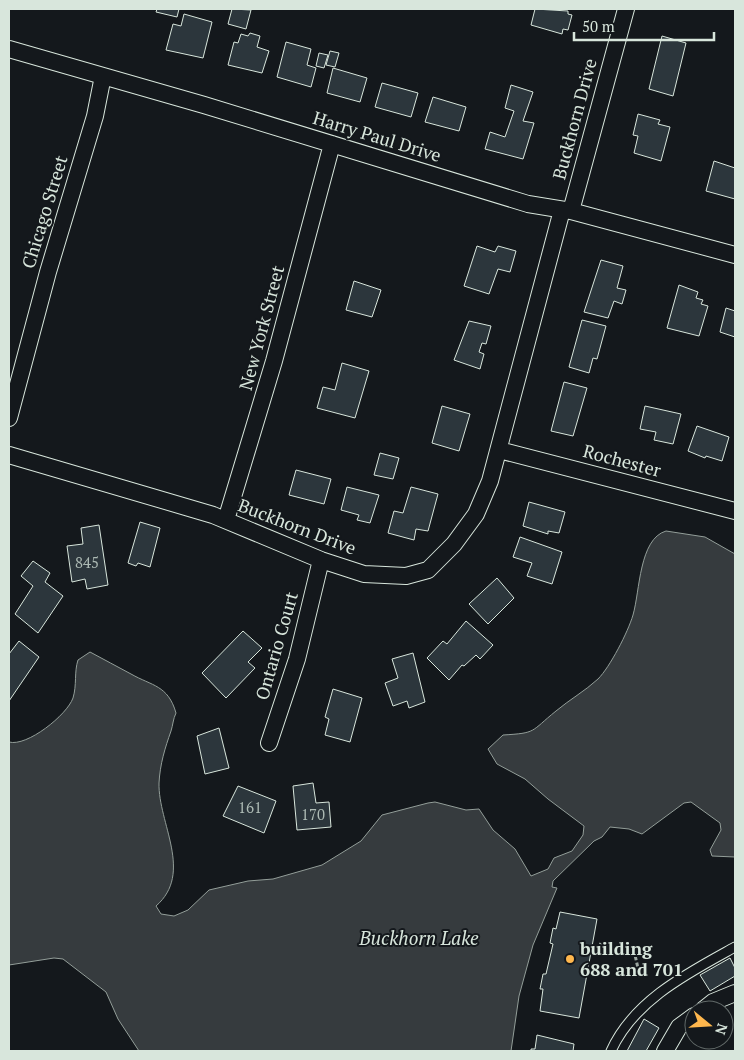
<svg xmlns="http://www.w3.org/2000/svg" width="744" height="1060" font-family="'PT Serif',serif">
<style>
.water{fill:#363b3e;stroke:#939e99}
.building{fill:#2c363c;stroke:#d8e6dc}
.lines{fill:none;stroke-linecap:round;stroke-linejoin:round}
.lane-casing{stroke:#d8e6dc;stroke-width:11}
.street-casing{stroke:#d8e6dc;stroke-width:18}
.path{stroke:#9da8a2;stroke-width:3;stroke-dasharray:4 2.5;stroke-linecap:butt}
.lane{stroke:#14181c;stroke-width:9}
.street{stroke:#14181c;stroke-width:16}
.poi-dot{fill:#ffb74d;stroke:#14181c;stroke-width:2}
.labels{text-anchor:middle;stroke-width:4;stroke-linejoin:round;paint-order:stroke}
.number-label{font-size:15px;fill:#adbab4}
.street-label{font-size:18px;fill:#d8e6dc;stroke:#14181c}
.poi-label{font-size:18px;font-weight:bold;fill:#d8e6dc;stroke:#14181c;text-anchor:start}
.water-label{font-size:19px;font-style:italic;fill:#d8e6dc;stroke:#14181c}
</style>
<rect width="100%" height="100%" fill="#14181c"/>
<path class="water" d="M666 531 705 537 735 554V857L712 856 710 850 721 830 720 823 691 802 684 803 642 834 629 829 610 827 602 837 594 841 553 881 552 887 557 888 533 945 519 996 511 1051H139L118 1019 106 992 63 959 54 958 9 965V742C27 747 67 715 73 698 77 685 74 672 78 660L90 652C104 659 117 667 131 674 152 686 168 685 176 713 173 719 173 725 171 731 165 748 160 764 159 783 158 823 194 873 156 906L161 914 174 916 188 910 209 890 248 881 273 879 322 865 361 841 382 815 428 803 435 802 466 810 479 809 493 830 515 849 531 876 548 869 554 858 572 851 583 835 584 826 548 799 525 779 497 764 488 749 503 735C537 733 530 732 556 711 569 700 585 691 598 679 610 667 628 632 633 615 640 591 639 539 666 531Z"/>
<path class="building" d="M157 9H179L177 17 156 12Z
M232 9 251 10 246 29 228 24Z
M535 9 568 11V14L572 15 568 30 563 29 562 34 531 25Z
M184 14 212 22 203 58 166 50 173 24 181 26Z
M250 33 260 36 257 47 269 51 262 73 228 65 234 42 238 43 241 34 248 36Z
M662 36 686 43 673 96 649 89Z
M286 42 311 49 307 65 316 68 311 87 277 77Z
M330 51 339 53 335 67 326 65Z
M319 53 328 55 324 68 316 66Z
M333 68 367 78 360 102 327 93Z
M382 83 418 93 411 117 375 107Z
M511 85 533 92 523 121 534 123 523 159 485 149 490 132 505 137 514 111 505 108Z
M433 97 466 107 459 131 425 122Z
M638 114 660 120 658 124 670 127 661 161 634 153 638 136 633 135Z
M714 161 735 168V199L706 191Z
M477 246 495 252 498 246 516 251 510 272 498 269 489 294 464 286Z
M601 260 623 266 617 288 626 290 622 304 614 301 608 318 584 312Z
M354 281 381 290 372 317 346 310Z
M679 285 698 292 696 298 703 300 701 304 708 306 699 336 667 328Z
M726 308 735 311V337L720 332Z
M582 320 606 326 597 359 593 358 589 373 569 367Z
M469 321 491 326 486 344 482 343 479 352 484 354 480 369 454 360Z
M342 363 369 371 355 418 317 408 323 387 335 390Z
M564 382 587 388 573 436 551 431Z
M442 406 470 414 459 451 432 443Z
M645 406 681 414 673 444 654 440 656 432 640 429Z
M697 426 729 437 722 461 706 456 705 458 688 451Z
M380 453 399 458 393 479 374 475Z
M296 470 331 479 324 504 289 495Z
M347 487 379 495 370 523 357 520 359 515 341 510Z
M411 487 438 494 428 531 416 529 414 540 388 533 394 511 403 513Z
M529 502 565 512 559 533 548 531V534L523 526Z
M140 522 160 528 150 567 138 563 136 566 128 563Z
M99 525 108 585 87 589 85 579 72 582 67 546 83 544 81 528Z
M520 537 562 552 552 584 527 576 532 563 513 557Z
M33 561 50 573 45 582 63 596 38 633 15 614 33 586 21 576Z
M497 578 514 598 488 624 469 604Z
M466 621 493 645 480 659 476 655 464 666 462 665 449 680 427 658 443 641 447 644Z
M243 631 262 648 248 662 255 668 226 698 202 673Z
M19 641 39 657 9 701V654Z
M413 653 425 702 409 708 407 701 393 706 385 683 398 678 392 659Z
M333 689 362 698 350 742 325 735 329 719 325 717Z
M219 728 229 768 205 774 197 736Z
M313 783 316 803 329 802 331 827 297 830 293 786Z
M238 786 276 801 264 833 223 816Z
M560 912 597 919 579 1018 540 1011 543 989H540L543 974H546L553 944 550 943 553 928 556 929Z
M730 958 735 968V976L710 991 700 975Z
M644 1019 659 1028 646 1051H627Z
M537 1035 574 1044 573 1051H531V1049H535Z"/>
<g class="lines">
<defs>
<path id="lane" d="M611 1051C634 1000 688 973 735 947"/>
<path id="street" d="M9 49 204 105 528 204 571 211 735 255
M571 211 626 9
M9 418 48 272 95 116 103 76
M499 450 735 511
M9 455 213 515 321 560 364 574 406 576 428 570 454 544 476 514 490 481 562 210
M226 520 274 361 332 144
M269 743 297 659 321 560
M703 1010 713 1002 735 993
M665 1051 679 1027 694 1016"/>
</defs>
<use href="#lane" class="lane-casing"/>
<use href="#street" class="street-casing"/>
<path class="path" d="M599 944 635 955 640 977"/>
<use href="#lane" class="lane"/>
<use href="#street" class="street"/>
</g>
<circle class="poi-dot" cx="570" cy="959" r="5"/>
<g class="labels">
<g class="number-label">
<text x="87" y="568">845</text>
<text x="250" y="813">161</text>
<text x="313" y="820">170</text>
</g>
<g class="street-label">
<text transform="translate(575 119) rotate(-75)" y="6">Buckhorn Drive</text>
<text transform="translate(377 137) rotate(17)" y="6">Harry Paul Drive</text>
<text transform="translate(45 212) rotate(-73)" y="6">Chicago Street</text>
<text transform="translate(262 328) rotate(-75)" y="6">New York Street</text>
<text transform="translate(622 461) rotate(15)" y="6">Rochester</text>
<text transform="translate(297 527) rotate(21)" y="6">Buckhorn Drive</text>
<text transform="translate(277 646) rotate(-74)" y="6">Ontario Court</text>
</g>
<g class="poi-label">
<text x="580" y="955">building<tspan x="580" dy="21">688 and 701</tspan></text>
</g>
<g class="water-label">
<text x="419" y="945">Buckhorn Lake</text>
</g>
</g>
<rect width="744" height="1060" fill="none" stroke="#d8e6dc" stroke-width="20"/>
<g transform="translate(709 1025) rotate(108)"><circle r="24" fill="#14181c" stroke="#626a69"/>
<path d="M0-4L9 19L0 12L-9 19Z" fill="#ffb74d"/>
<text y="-8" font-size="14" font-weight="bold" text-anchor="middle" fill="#d8e6dc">N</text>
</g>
<path d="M574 32v8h140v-8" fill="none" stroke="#d8e6dc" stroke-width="2.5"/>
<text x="582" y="32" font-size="15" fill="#d8e6dc" stroke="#14181c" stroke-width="4" paint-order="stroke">50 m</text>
</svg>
